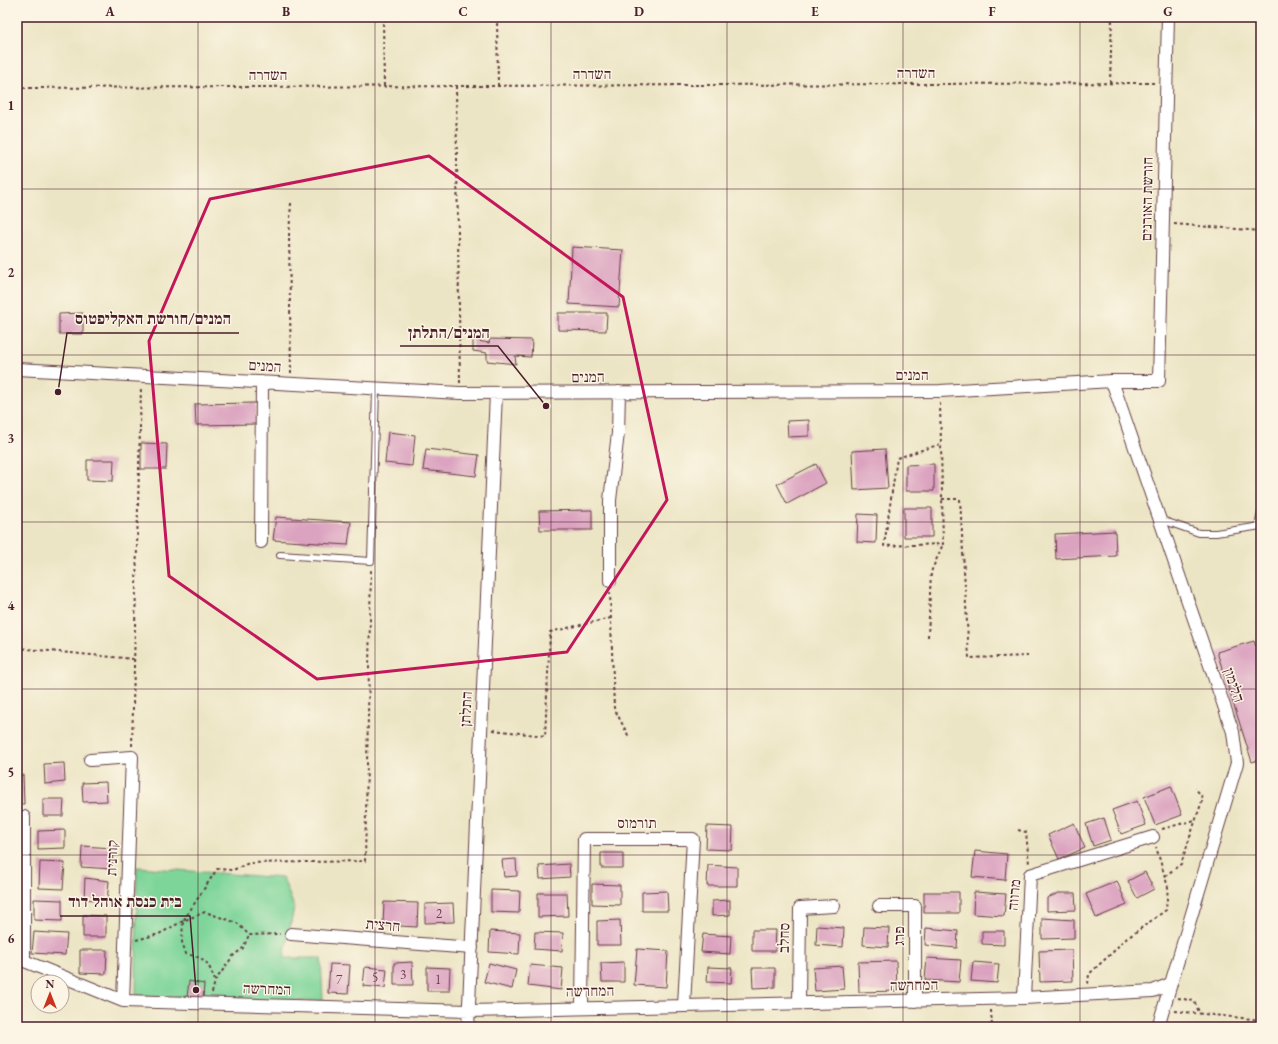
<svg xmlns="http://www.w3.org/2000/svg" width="1278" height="1044" font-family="'EB Garamond','Frank Ruhl Libre',serif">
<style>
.green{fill:#7ed59a;stroke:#647a62}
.building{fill:#dba3c0}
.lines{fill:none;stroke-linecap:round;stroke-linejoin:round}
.lane-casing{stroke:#623d42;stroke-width:8}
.street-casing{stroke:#623d42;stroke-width:14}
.path{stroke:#623d42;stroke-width:2;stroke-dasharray:3 3;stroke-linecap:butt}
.lane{stroke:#fff;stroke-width:6}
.street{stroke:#fff;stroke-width:12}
.marked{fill:none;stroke:#c2185b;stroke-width:3;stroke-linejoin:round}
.grid{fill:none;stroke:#4a1f2b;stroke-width:1;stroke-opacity:0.55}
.labels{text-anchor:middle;stroke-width:3;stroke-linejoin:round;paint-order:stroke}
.number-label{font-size:13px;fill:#6e4050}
.street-label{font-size:15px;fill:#4a1f2b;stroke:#fcf5e5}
.leader{fill:none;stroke:#4a1f2b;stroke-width:1.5}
.callout-dot{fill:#4a1f2b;stroke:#fcf5e5;stroke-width:1.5}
.callout-label{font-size:16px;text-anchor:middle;font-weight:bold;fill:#4a1f2b;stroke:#fcf5e5;stroke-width:3;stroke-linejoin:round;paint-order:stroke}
.neatline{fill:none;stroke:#4a1f2b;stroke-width:1.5}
.grid-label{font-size:13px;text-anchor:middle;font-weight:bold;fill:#4a1f2b}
</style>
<rect width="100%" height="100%" fill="#fcf5e5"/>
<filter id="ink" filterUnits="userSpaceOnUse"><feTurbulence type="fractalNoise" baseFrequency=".025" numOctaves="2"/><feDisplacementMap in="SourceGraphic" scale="8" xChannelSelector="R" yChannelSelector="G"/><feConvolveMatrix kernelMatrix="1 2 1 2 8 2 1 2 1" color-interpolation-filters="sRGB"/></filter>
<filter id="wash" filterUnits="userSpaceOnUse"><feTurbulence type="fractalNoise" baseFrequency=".012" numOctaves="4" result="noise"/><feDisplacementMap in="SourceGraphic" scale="16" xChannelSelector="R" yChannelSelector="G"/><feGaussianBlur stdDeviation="0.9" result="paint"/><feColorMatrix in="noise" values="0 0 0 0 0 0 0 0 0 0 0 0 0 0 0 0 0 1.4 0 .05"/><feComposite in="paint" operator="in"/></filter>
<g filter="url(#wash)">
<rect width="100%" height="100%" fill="#ece5c5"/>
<path class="green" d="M137 867 283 878 294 907 284 958H321L323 1001 235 1000 136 995Z"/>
<g id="blocks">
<path class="building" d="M572 247 623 250 619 307 569 304Z
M83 313V334H59V314Z
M558 313H607L606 331 558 330Z
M490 339 532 340 531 357 515 356 516 364 487 361V353L473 351V340L489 343Z
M256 403 257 424 196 425 195 404Z
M809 420V436L788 437 787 421Z
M388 432 415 435 412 466 385 463Z
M141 443 167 444 166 469H141Z
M426 449 479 455 476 476 423 470Z
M885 449 888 488 854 490 852 451Z
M87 460H114L113 481 87 480Z
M816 464 826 483 787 504 777 484Z
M934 464V491H906V465Z
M904 508H932V537H904Z
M592 510V530H540L539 511Z
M858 514 877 515 876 543 857 542Z
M276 517 351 522 348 545 273 540Z
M1115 531 1116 556 1056 559 1055 534Z
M1254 641 1261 664V759L1252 762 1217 652Z
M64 763 65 782 45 784 44 764Z
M23 775 24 804H17V776Z
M106 782 107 801 83 802 82 783Z
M1171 786 1182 815 1155 825 1144 797Z
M43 799H64L63 816H43Z
M1137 801 1146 825 1121 834 1112 810Z
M1104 818 1111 840 1093 846 1086 824Z
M1074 823 1085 848 1059 859 1048 835Z
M707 826 733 827 732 850 706 849Z
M65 830V848L38 849V831Z
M82 846 113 848 112 869 81 867Z
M975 851 1007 854 1005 880 972 877Z
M601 853H623V868H601Z
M516 859 517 876 504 877 502 860Z
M40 862 65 863 63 889 39 888Z
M569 864 570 877 540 879 539 866Z
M708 865 737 867V886H707Z
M1145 872 1154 889 1137 898 1128 881Z
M85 878 109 881 107 901 84 899Z
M1117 881 1127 905 1096 918 1086 894Z
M592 884 620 885V905L592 904Z
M491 890 520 891 519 913 491 912Z
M667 891 668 911H642V892Z
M924 892H959V913H924Z
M974 892 1006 894 1004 916 973 914Z
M538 893H567L568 916 538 917Z
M1059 893H1075L1076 910 1047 911V898Z
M34 899 62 900V921L34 920Z
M730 900V915L712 916V901Z
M384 902 418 903 417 927 383 925Z
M453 903 454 922 425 923V904Z
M83 915 106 916V937H83Z
M1042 918 1074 920V938L1042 939Z
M620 920 621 945H597V921Z
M817 926 844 928 843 947 816 945Z
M864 927 889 928 888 947 863 945Z
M926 928 958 931 957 948 925 945Z
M752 930H776L775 951H752Z
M490 931 520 933 519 954 489 952Z
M982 931H1004V945L982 944Z
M34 932 67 934 65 955 32 953Z
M535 932 563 933 562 951 534 949Z
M703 934 731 936 730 954 701 952Z
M637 949 668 951 666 987 634 985Z
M80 950H107L106 974 80 973Z
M1072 950 1073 981 1040 982 1039 951Z
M927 958 961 960 959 982 925 980Z
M896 961 897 991 859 992 858 962Z
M412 962 413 985H394V963Z
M624 962V982H602L601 963Z
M973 962 999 964 997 983 971 981Z
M489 963 516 970 512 989 484 982Z
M330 964 350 965 348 994 328 993Z
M530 965 563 968 561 990 528 986Z
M842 966 844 989 815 991 813 968Z
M365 967 387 969 385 988 363 986Z
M427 967 450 968 449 991H427Z
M708 967 732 968 731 983 707 982Z
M752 968H775V987L753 988Z
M189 981 204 984 203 999 187 997Z"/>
</g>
</g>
<g filter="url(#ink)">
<use href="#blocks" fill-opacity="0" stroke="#623d42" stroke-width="1"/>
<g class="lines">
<defs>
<path id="lane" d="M1159 519 1199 533H1216L1261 526
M1258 526 1261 513
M280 555 371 561 376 389"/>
<path id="street" d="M17 369 460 393 940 391 1112 381H1159L1168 17
M1112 381 1233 732 1237 763 1158 1027
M261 542 262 382
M610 581V500L618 433 619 392
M90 760 132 757 123 1001
M17 818 24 817V961
M879 906H915V1001
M291 934 472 948
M17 958 123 1001 469 1011 1024 998 1153 991 1170 984
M1024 998 1030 875 1153 837
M799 1003 800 908 834 906
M582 1008 584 839H693L684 1005
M468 1027 496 393"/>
</defs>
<use href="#lane" class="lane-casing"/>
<use href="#street" class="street-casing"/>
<path class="path" d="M383 17 384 86
M497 17 498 86
M1110 83 1112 17
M456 86 460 383
M17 88 1155 83
M291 203 289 235 291 373
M1174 224 1261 231
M940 403 941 444 897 458 884 546 943 544 941 444
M942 499H960L969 658 1028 656
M610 592 614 708 629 737
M928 637 931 572 943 544
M17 648 134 659
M493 730 545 736 550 632 611 618
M132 746 141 387
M1162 829 1195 820
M1018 830 1026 832 1029 864
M1165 876 1181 864 1203 798 1195 788
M136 940 159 934 183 921 205 912 237 923 249 935 280 934
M215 981C207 961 208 959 186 954L182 942 183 921 217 869 233 870 249 863 365 861 371 569
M1088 984 1089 974 1113 952 1122 942 1166 910 1168 887 1156 847
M212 993 215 981 233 956 243 948 249 935
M1178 998 1194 1001 1200 1014
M991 1010 992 1027
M1175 1011 1261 1020"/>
<use href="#lane" class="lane"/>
<use href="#street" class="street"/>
</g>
</g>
<path class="marked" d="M429 156 623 297 667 500 567 652 317 679 169 576 149 341 210 199Z"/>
<path class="grid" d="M198 17V1027M375 17V1027M551 17V1027M727 17V1027M903 17V1027M1080 17V1027M17 189H1261M17 355H1261M17 522H1261M17 689H1261M17 855H1261"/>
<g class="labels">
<g class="number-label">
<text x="439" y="918">2</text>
<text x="403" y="979">3</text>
<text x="375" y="982">5</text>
<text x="339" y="984">7</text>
<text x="438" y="984">1</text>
</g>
<g class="street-label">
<text x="916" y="78">השדרה</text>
<text x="592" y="79">השדרה</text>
<text x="268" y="80">השדרה</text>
<text transform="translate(1147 199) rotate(-89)" y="5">חורשת האורנים</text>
<text transform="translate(265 366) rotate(3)" y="5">המנים</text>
<text x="912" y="380">המנים</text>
<text transform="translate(588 377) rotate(-1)" y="5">המנים</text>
<text transform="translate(1234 685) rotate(71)" y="5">הלימון</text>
<text transform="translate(466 709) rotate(-87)" y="5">התלתן</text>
<text x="637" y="828">תורמוס</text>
<text transform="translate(112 858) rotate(-88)" y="5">קורנית</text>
<text transform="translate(1014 895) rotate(-85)" y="5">מרווה</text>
<text transform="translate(383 925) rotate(5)" y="5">חרצית</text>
<text transform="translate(899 936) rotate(-90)" y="5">פרג</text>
<text transform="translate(784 938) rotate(-89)" y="5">סחלב</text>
<text transform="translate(914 985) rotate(-1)" y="5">המחרשה</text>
<text transform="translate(267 989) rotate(2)" y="5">המחרשה</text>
<text transform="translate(590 991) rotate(-1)" y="5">המחרשה</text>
</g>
</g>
<path class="leader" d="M58 392L67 333H239M546 406L498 346H400M196 990L190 916H60"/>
<g class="callout-dot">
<circle cx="58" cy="392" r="4"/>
<circle cx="546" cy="406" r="4"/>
<circle cx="196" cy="990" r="4"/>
</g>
<g class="callout-label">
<text x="153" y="324">המנים/חורשת האקליפטוס</text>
<text x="449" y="338">המנים/התלתן</text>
<text x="125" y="907">בית כנסת אוהל דוד</text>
</g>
<rect width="1278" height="1044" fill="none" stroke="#fcf5e5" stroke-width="44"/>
<g transform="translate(50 994)"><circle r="19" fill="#fcf5e5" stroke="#b59f9b"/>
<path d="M0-3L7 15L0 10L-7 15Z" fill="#c8321e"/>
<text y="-6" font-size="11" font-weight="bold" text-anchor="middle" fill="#4a1f2b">N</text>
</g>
<rect x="22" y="22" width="1234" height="1000" class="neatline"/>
<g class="grid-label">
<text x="110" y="16">A</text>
<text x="286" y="16">B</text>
<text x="463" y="16">C</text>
<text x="639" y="16">D</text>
<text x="815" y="16">E</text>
<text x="992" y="16">F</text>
<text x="1168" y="16">G</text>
<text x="11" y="110">1</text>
<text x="11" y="277">2</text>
<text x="11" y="443">3</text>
<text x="11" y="610">4</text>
<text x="11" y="777">5</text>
<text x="11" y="943">6</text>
</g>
</svg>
